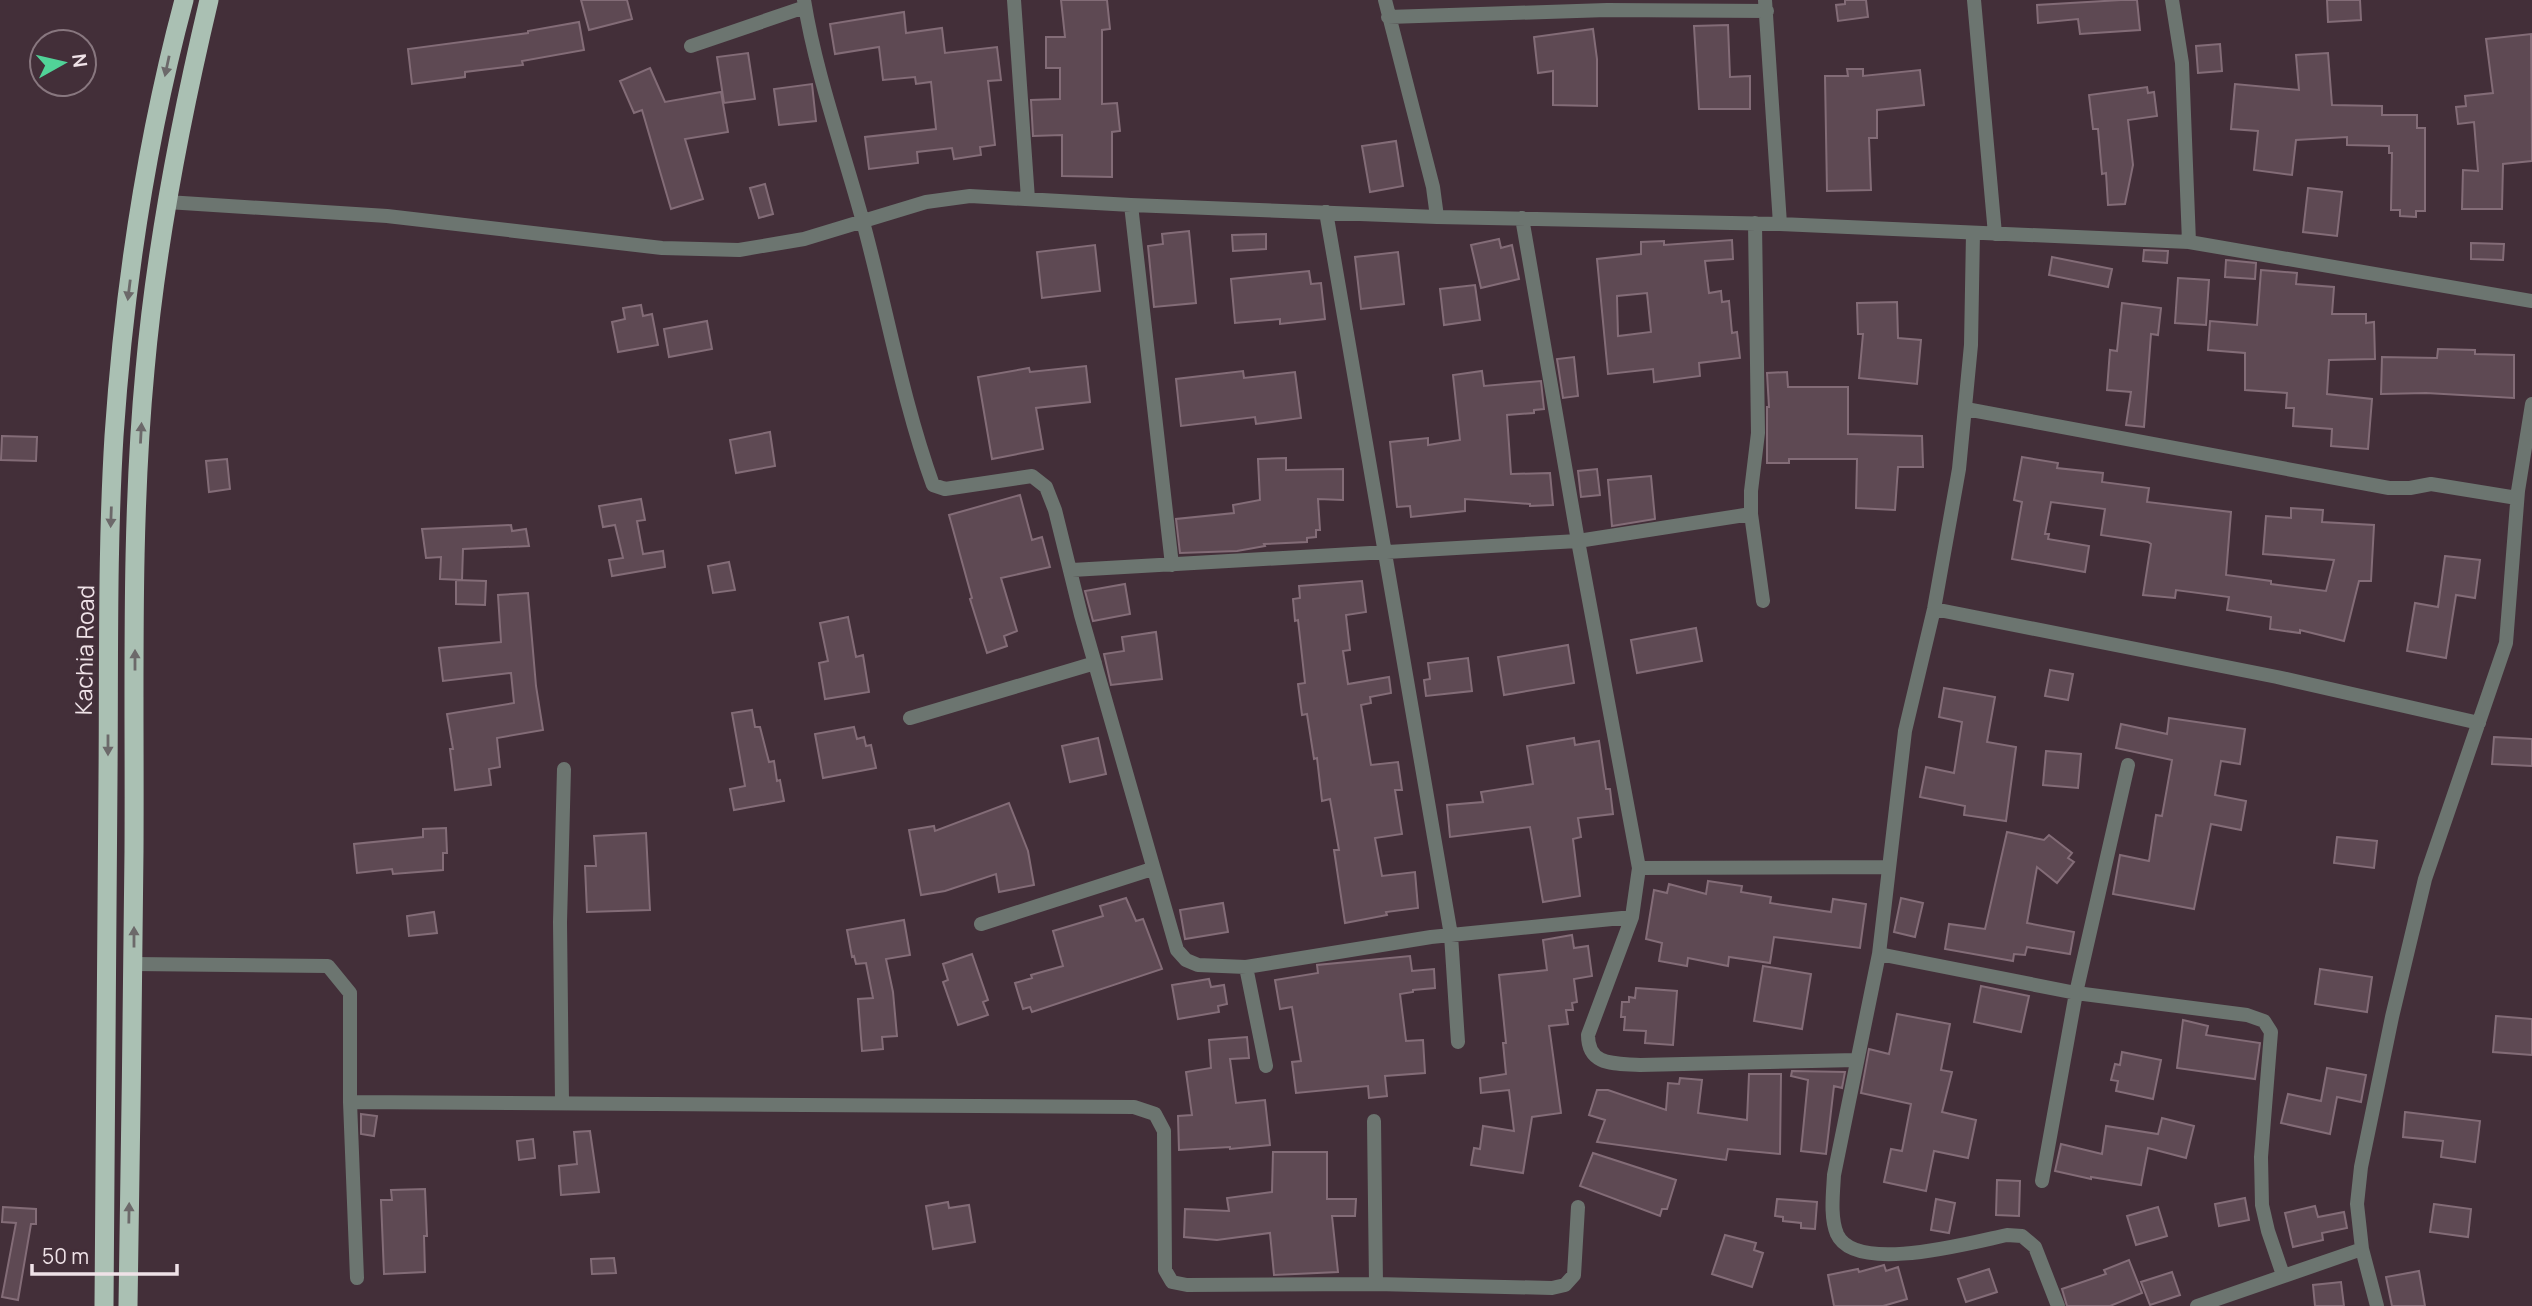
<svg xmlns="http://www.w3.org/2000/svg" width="2532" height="1306" font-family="Manrope,sans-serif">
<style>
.building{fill:#5e4953;stroke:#836c77;stroke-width:2;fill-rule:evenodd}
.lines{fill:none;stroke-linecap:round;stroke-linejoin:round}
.minor{stroke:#6c7570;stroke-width:14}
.trunk{stroke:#aac0b3;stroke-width:19}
.oneway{fill:#6c696a}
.labels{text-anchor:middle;stroke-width:7;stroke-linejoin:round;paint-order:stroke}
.street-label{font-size:23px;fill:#efe2e7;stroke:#432f39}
</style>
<rect width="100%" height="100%" fill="#432f39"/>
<path class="building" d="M581 0H627L632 19 589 30Z
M1061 0H1107L1110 29 1102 30V104L1117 103 1120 131 1112 132V177L1062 176V135L1033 136 1031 100 1060 99V68H1046V37H1065Z
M1845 0H1866L1868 17 1838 21 1836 5 1845 4Z
M2121 0H2137L2140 30 2080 34 2078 19 2038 23 2037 5Z
M2327 0H2360L2361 20 2328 22Z
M904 12 906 33 942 28 945 53 997 47 1001 80 988 81 995 145 980 147 981 155 954 159 952 148 917 152 918 163 869 169 865 137 936 129 931 82 916 84 915 77 883 80 879 47 835 54 830 24Z
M579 22 584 50 522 61 523 65 465 72V77L412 84 408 49 528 33V31Z
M1728 25 1730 77 1750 76V109H1699L1694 26Z
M1593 29 1597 59V106L1553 105V71L1538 73 1534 37Z
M2531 34 2532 161 2503 164 2502 209H2462L2463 170 2478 171 2474 122 2458 124 2456 107 2466 106 2465 96 2493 93 2486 39Z
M2220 44 2222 71 2198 73 2196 46Z
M748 53 755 99 724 103 717 57Z
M2328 53 2332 105 2382 106V115H2417V128H2425V211H2416V217L2400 216V210H2391L2392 153H2389V146L2347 145V137L2296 140 2292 175 2254 170 2258 131 2231 129 2235 84 2299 90 2296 55Z
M650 68 665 102 721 92 728 132 685 139 703 199 671 209 642 110 634 113 620 81Z
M1847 69H1863V76L1920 70 1924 105 1877 110V138H1869L1871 190 1827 191 1825 76H1848Z
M812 84 816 121 779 125 774 89Z
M2147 87 2148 93 2154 92 2157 116 2128 120 2133 165 2125 204 2108 205 2106 173 2102 174 2098 129H2093L2089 95Z
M1396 141 1403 186 1370 192 1362 146Z
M765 184 773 214 759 218 750 188Z
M2308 188 2342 192 2337 236 2303 232Z
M1189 231 1196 303 1154 307 1148 246 1163 244 1162 234Z
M1266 234V249L1233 251 1232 235Z
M1499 239 1501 248 1512 245 1519 279 1481 288 1471 245Z
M1732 240 1733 259 1705 261 1709 293 1721 291 1722 302 1729 301 1732 333 1737 332 1740 358 1699 363 1700 376 1654 382 1653 369 1608 374 1597 259 1641 254V242L1664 241V245ZM1647 293 1651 332 1618 336 1617 296Z
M2471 243 2504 244 2503 260 2471 259Z
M1095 245 1100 291 1042 298 1037 252Z
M2144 250 2168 251 2167 263 2143 261Z
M1398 252 1404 304 1361 309 1355 257Z
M2052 257 2112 269 2108 287 2049 275Z
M2226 260 2256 263 2255 279 2225 277Z
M2261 270 2297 273 2296 284 2334 287 2332 314H2366V323L2374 322 2375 359 2329 360 2327 394 2372 399 2368 449 2331 446 2332 429 2293 426 2294 408H2286L2287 393 2245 390V353L2208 350 2210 321 2257 325Z
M1309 271 1311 284 1321 283 1325 319 1280 324V319L1235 323 1231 279Z
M2178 278 2209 280 2206 325 2175 323Z
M1475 285 1480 320 1444 325 1440 289Z
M1897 302 1898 338 1921 340 1917 384 1859 378 1863 334H1858L1857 303Z
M2122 303 2161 308 2158 335 2151 334 2144 427 2126 425 2131 392 2107 390 2110 350 2117 351Z
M641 305 643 316 652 314 658 345 618 352 612 322 625 319 623 308Z
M707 321 712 349 669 357 664 329Z
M2438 349 2475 350V354L2514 355V398L2426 393 2381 394 2382 357 2437 358Z
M1574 357 1578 396 1563 398 1557 359Z
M1086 366 1090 402 1036 408 1043 449 992 459 978 377 1029 368 1030 372Z
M1243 371 1244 378 1295 372 1301 418 1256 424 1255 417 1181 426 1176 379Z
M1482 371 1484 386 1541 381 1544 409 1534 410V413L1507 415 1511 474 1550 473 1553 505 1530 506V504L1465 499V511L1411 517 1410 506 1397 507 1390 442 1428 438V445L1460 440 1453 375Z
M1787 372 1788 387H1848V434L1922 436 1923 467H1898L1895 510 1856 508 1857 459H1789V463H1767V407H1769L1767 373Z
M770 432 775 466 736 473 730 440Z
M2 436 37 437 36 461 1 460Z
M2022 457 2058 463 2057 468 2103 473 2102 482 2149 488 2147 502 2231 512 2226 575 2271 581V584L2326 591 2334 560 2263 554 2266 516 2291 518V508L2323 510 2322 522 2374 525 2371 581H2359L2344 641 2300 630V633L2270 629 2271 617 2227 610 2229 597 2176 590 2175 598 2143 595 2151 544 2148 542 2101 535 2105 509 2051 502 2045 534H2049L2048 539 2089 546 2085 572 2012 559 2022 502 2014 500Z
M1286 458V470L1343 469V500L1318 499 1320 530H1316V537L1307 538V542L1264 544 1265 546 1237 551 1180 553 1176 519 1234 513 1233 505 1260 500 1258 459Z
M227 459 230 489 209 492 206 461Z
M1597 469 1600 495 1581 497 1578 471Z
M1651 476 1655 519 1612 526 1608 480Z
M1020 495 1032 540 1042 537 1050 567 1001 578 1017 631 1004 636 1007 646 987 653 970 599 972 598 949 515Z
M641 499 645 520 637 521 643 554 663 551 665 567 612 576 609 560 623 558 615 525 603 527 599 506Z
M511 525 512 531 526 529 529 546 463 549 462 580 440 579 441 557 426 558 422 529Z
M2445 556 2480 560 2475 598 2456 595 2446 658 2407 651 2415 603 2438 607Z
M729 562 735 590 713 593 708 566Z
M456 580 486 581 485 605 456 604Z
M1362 581 1366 612 1346 615 1350 650 1343 651 1348 684 1389 677 1391 693 1370 697 1371 703 1361 705 1371 765 1398 762 1402 790H1395L1402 834 1375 838 1382 876 1415 872 1418 908 1386 912 1387 915 1345 923 1334 850H1339L1330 799 1322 801 1317 758 1314 759 1307 714 1302 715 1298 684 1305 683 1298 620 1295 621 1293 599 1300 598 1299 586Z
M1125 584 1130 614 1093 621 1085 591Z
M528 593 536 686 543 730 497 738 500 767 489 769 491 785 455 790 450 749H453L447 714 514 703 511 673 443 681 439 648 501 642 498 595Z
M848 617 856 657 863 655 869 692 825 699 819 663 828 661 820 623Z
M1696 628 1702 661 1637 673 1631 640Z
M1156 632 1162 679 1111 685 1104 654 1124 651 1122 637Z
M1568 645 1574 683 1504 695 1498 657Z
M1468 658 1472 691 1426 696 1424 680 1430 679 1428 663Z
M2050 670 2073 674 2068 700 2045 696Z
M1944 688 1995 697 1987 742 2016 747 2006 821 1964 815 1965 806 1920 797 1926 767 1954 773 1962 722 1939 717Z
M752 710 755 727H760L769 762 774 761 777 781 780 780 784 801 734 810 730 789 745 786 732 713Z
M2169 718 2245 729 2240 764 2221 761 2215 795 2246 801 2241 830 2211 824 2194 909 2113 894 2120 855 2149 861 2156 815 2162 816 2172 760 2116 748 2121 724 2167 734Z
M854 727 857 739 864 737 866 746 871 745 876 768 823 778 815 734Z
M2494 737 2532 739V766L2492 764Z
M1098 738 1106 774 1070 782 1062 746Z
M1574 738 1575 745 1599 741 1606 789H1610L1613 814 1578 818 1581 837 1573 839 1580 896 1543 902 1530 827 1450 837 1447 805 1483 802 1481 792 1533 784 1527 746Z
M2046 751 2081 754 2078 788 2043 785Z
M1009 803 1028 851 1034 885 999 892 996 874 945 891 921 895 909 830 934 826 935 831Z
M446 828 447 853H443V870L393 874 392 869 357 873 354 844 423 837V829Z
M2007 832 2044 840 2049 835 2072 853 2068 858 2074 862 2057 883 2037 867 2027 923 2074 932 2070 954 2027 947 2025 955 2014 954 2013 961 1945 949 1949 924 1985 929Z
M646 833 650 910 587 912 585 866H596L594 836Z
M2337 837 2377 841 2374 868 2334 863Z
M1708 881 1742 886 1741 892 1771 897 1770 903 1831 912 1833 899 1866 904 1860 948 1774 937 1770 963 1729 957 1728 966 1688 958 1687 966 1659 961 1662 943 1646 939 1654 890 1667 893 1669 884 1706 894Z
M1126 898 1136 921 1143 919 1162 969 1032 1012 1030 1007 1023 1009 1015 983 1032 978 1031 975 1063 966 1053 931 1103 916 1100 906Z
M1901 898 1923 903 1915 937 1894 932Z
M1223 903 1228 932 1185 939 1180 910Z
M434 912 437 933 409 936 407 916Z
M904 920 910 955 886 959 893 992 897 1036 882 1037 883 1049 862 1051 858 999 873 998 866 963 856 964 854 956 852 957 847 930Z
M1572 935 1574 948 1588 946 1592 976 1574 979 1577 1002 1572 1003 1573 1010H1566L1568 1024 1549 1026 1561 1113 1532 1117 1523 1173 1471 1165 1474 1148 1480 1149 1483 1126 1514 1131 1509 1090 1481 1093 1480 1078 1506 1074 1503 1043H1506L1499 975 1547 970 1543 940Z
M972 954 988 1000 983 1002 988 1015 958 1025 943 982 948 980 943 964Z
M1410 956 1412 971 1434 969 1435 988 1413 990V992L1400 994 1406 1041 1423 1040 1425 1073 1385 1076 1387 1096 1369 1098 1368 1086 1296 1093 1292 1062 1301 1061 1292 1007 1280 1009 1275 980 1318 973 1317 965Z
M1763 966 1811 974 1802 1029 1754 1021Z
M2320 969 2372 977 2367 1012 2315 1004Z
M1209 979 1211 987 1224 985 1227 1004 1218 1006 1219 1012 1178 1019 1172 985Z
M1981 986 2029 996 2021 1032 1974 1022Z
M1636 988 1677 991 1673 1045 1645 1043 1646 1031 1624 1030 1625 1017H1621L1622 1002H1629V997L1635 998Z
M1897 1014 1950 1024 1941 1070 1952 1072 1942 1112 1976 1120 1968 1158 1934 1151 1926 1191 1884 1182 1891 1149 1902 1151 1911 1104 1861 1093 1869 1049 1889 1054Z
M2496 1016 2532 1019V1055L2493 1052Z
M2183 1020 2208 1026 2206 1035 2260 1043 2255 1079 2177 1068Z
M1247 1037 1249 1058 1230 1059 1236 1103 1265 1100 1270 1145 1230 1149V1147L1179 1150 1178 1116 1192 1115 1186 1072 1211 1068 1209 1040Z
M2122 1052 2161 1060 2153 1099 2116 1091 2118 1081 2111 1080 2115 1064 2120 1065Z
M2327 1068 2366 1075 2361 1102 2337 1097 2330 1134 2281 1123 2288 1094 2321 1101Z
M1792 1071 1845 1072 1842 1088 1834 1086 1826 1154 1801 1151 1808 1080 1791 1076Z
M1749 1074H1781L1780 1154 1728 1149 1726 1160 1597 1142 1605 1120 1589 1115 1597 1090H1608L1666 1110 1668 1083 1679 1084 1680 1078 1702 1080 1698 1113 1747 1120Z
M2405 1112 2480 1121 2475 1162 2441 1157 2443 1141 2403 1137Z
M361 1114 377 1116 374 1136 361 1134Z
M2162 1118 2194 1126 2186 1158 2148 1148 2141 1185 2091 1177V1179L2055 1171 2061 1144 2102 1154 2106 1126 2158 1134Z
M590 1131 599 1192 561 1195 559 1166 577 1164 574 1132Z
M533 1139 535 1158 519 1160 517 1141Z
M1273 1152H1327V1199H1356L1355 1216H1332L1338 1272 1274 1275 1270 1233 1217 1240 1184 1237 1185 1209 1229 1211 1227 1198 1272 1192Z
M1593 1153 1676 1180 1667 1209H1662L1660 1216 1580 1186Z
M1997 1180 2020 1181 2019 1216 1996 1215Z
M425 1189 427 1236H424L425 1272 384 1274 381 1200H392L391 1190Z
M2245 1198 2249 1220 2219 1226 2215 1204Z
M1777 1199 1817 1202 1815 1229 1801 1228V1223L1783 1221V1217L1775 1216Z
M1936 1199 1955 1203 1949 1233 1931 1230Z
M948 1202 949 1208 969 1205 975 1242 933 1249 926 1206Z
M2434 1204 2471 1209 2468 1237 2430 1232Z
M2315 1206 2318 1217 2344 1212 2347 1228 2322 1233 2323 1240 2293 1247 2285 1213Z
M3 1207 36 1209V1224H31L18 1300 2 1297 16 1223 2 1222Z
M2158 1207 2167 1236 2136 1245 2127 1216Z
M1725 1235 1756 1243 1754 1250 1763 1253 1752 1287 1712 1274Z
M614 1258 616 1273 592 1274 591 1259Z
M2129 1260 2142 1293 2110 1306H2067L2062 1289 2106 1274 2104 1270Z
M1884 1265 1886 1271 1898 1267 1907 1299 1883 1306H1834L1828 1275 1858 1269 1859 1272Z
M1989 1269 1997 1292 1966 1302 1958 1279Z
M2419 1271 2425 1306H2392L2386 1277Z
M2172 1272 2180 1295 2150 1305 2141 1282Z
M2341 1282 2344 1306H2315L2313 1285Z"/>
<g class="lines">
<path class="minor" d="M804 0C816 75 843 148 863 222 887 310 902 399 933 485L945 489 1032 476 1046 487 1055 510 1081 615 1177 950 1186 960 1198 965 1246 967 1431 937 1632 917
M1014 0 1028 199
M1385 0 1433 187 1437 217
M1765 0 1780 224
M1974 0 1995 234
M2172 0 2182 63 2189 242
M1388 17 1607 10 1767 11
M691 46 805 7
M167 202 387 216 662 248 739 250 804 239 926 202 970 196 1131 205 1437 217 1780 224 2189 242 2532 301
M1131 205 1172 565
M1326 212 1451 935 1458 1042
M1522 218 1578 541 1639 868 1632 917 1588 1035C1588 1067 1616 1063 1640 1065L1856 1060
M1755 223 1758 433 1751 491V514L1763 601
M1973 233 1971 345 1959 469 1934 609 1905 731 1879 954 1834 1175C1833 1194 1830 1217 1837 1234 1855 1275 1973 1242 2007 1235L2022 1236 2035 1247 2058 1306
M1966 409 2389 488H2410L2431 484 2517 498
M1072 570 1578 541 1751 514
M1934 609 2277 677 2479 723
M910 718 1095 663
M1639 868 1889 867
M981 924 1152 869
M1879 954 2076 993 2247 1015 2264 1021 2271 1032 2261 1157 2262 1205 2268 1231 2283 1275
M133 964 328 966 350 993V1102L357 1278
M1246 967 1266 1066
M350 1102 1134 1107 1155 1114 1164 1131 1165 1270 1172 1282 1187 1285 1376 1284 1552 1288 1565 1285 1574 1275 1578 1207
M562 1102 560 922 564 769
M1374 1121 1376 1284
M2042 1181 2076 993 2128 765
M2197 1306 2362 1249
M2377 1306 2362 1249 2357 1204 2361 1167 2392 1017 2425 879 2506 643 2518 491 2532 404"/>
<path class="trunk" d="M104 1306C105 1130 107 954 108 778 109 664 107 550 114 436 124 289 146 142 184 0
M128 1306C130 1154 133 1003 134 851 135 691 130 529 145 370 156 245 180 122 209 0"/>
</g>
<defs><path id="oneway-solid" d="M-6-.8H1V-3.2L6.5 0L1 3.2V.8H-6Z" transform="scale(1.75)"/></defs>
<g class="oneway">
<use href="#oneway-solid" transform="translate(167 66) rotate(102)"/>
<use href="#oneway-solid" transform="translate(129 290) rotate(97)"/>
<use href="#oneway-solid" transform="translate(141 433) rotate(-87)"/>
<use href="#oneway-solid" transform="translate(111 517) rotate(92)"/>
<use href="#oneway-solid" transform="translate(135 660) rotate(-90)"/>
<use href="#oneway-solid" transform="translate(108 745) rotate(90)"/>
<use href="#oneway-solid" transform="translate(134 937) rotate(-90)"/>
<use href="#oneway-solid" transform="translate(129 1213) rotate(-89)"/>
</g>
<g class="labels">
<g class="street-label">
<text transform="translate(85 650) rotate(-89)" y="8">Kachia Road</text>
</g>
</g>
<g transform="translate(63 63) rotate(82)"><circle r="33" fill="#432f39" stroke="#88777f" stroke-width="2"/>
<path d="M0-5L12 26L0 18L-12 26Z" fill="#51d398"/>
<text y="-10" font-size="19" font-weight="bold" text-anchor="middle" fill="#efe2e7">N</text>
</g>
<path d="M32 1264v10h145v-10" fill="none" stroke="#efe2e7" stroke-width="3.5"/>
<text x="42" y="1264" font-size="21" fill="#efe2e7" stroke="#432f39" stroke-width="5" paint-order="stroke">50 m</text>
</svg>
